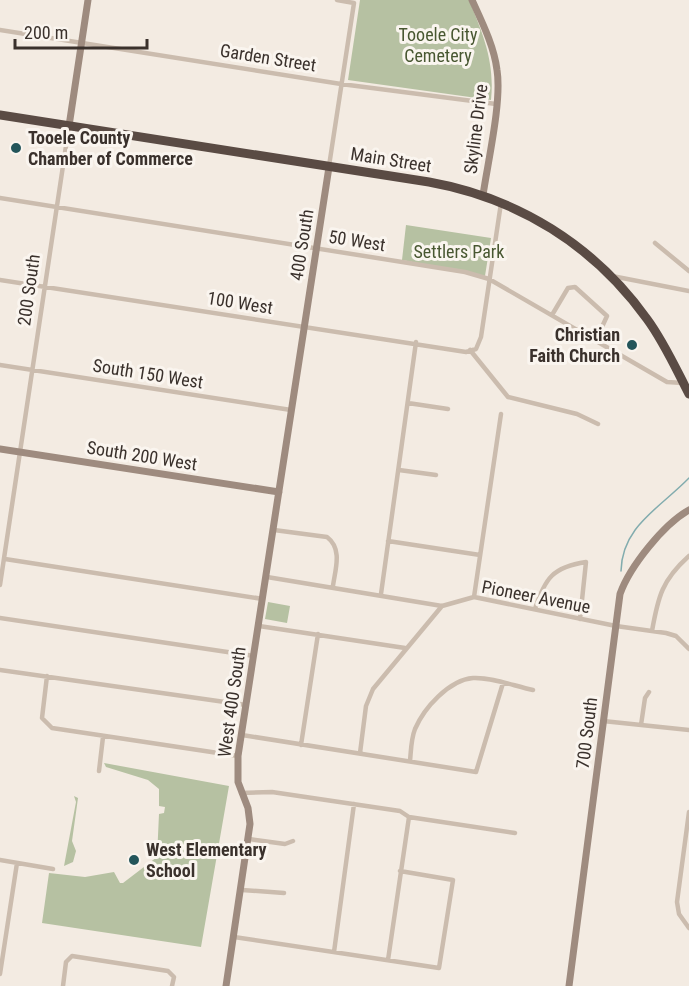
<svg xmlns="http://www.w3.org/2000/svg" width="689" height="986" font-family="'Roboto Condensed',sans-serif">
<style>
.green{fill:#b6c1a2}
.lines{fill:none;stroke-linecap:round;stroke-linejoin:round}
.stream{stroke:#82acae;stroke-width:1.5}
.street{stroke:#cbbcae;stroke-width:4.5}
.secondary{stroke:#9e8b7f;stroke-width:7}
.highway{stroke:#5a4b44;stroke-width:9}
.poi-dot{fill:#23555a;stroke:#faf5ef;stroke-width:2}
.labels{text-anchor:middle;stroke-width:6;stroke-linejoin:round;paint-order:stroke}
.park-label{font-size:18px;fill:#485731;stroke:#faf5ef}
.street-label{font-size:18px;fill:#3a312c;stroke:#faf5ef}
.poi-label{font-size:18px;font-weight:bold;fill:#3a312c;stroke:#faf5ef;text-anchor:start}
</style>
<rect width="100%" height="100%" fill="#f3ebe2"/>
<path class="green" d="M360 0H469C483 34 495 62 491 100L348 80Z
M406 225 491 238 485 276 402 260Z
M268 602 290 606 287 623 265 619Z
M104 763 229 786 201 947 42 923 49 873 85 877 114 872 120 883H123L157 857 159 814 164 813 165 807 159 806V789L148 780 106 767Z
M74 796 78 798 72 841 76 851 73 862 64 866 76 802Z"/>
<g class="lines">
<path class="stream" d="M621 571C622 526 660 508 689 478"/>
<path class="street" d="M0 30 341 84 496 104
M329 166 354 3 337 0
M0 198 465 272 489 279 667 382 683 383
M655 243 689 271
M612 276 689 291
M0 280 466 352 476 349 481 337 501 203
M552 315 568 288 575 287 607 316 596 340
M470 350 508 397 577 414 598 424
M0 365 291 410
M408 403 448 409
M399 470 436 475
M274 530 327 537C343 549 335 570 333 586
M388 541 480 555
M5 559 263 599
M267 577 442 606 474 597 616 626 666 633 676 636 689 649
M0 585 69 126
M381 594 416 342
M474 597 501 414
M535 609C545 578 553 567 586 562L580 619
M0 618 254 656
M259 626 405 648
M652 631C658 597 662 580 689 556
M0 670 246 705
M47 676 42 718 52 728 238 756
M603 721 689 730
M641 725 645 698 649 692
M242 735 476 772 503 683
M301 745 318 634
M360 753 366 706 373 689 442 606
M410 761C411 751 411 739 415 729 424 708 449 680 473 678 492 677 514 686 533 690
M99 771 103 737
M241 793 272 792 400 811 409 817 515 833
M689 812 677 902 679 914 689 928
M249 839 285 844 293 841
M0 860 53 869
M242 890 284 893
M234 937 439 968 453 880 400 871
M334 952 354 804
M388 960 409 817
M0 974 17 863
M63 986 66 962 72 956 168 971 174 977 172 986"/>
<path class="secondary" d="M472 0C482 22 494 46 497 70 502 101 488 161 483 195
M69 126 88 0
M0 449 279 492
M226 986 250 824 248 808 238 782V756L329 167
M569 986 620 594C630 566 664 524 689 510"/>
<path class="highway" d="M0 115 429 182C518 198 594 245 647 319 664 342 676 369 689 394"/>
</g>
<g class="poi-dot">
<circle cx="16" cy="148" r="6"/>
<circle cx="632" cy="345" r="6"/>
<circle cx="134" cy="860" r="6"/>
</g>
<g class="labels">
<g class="park-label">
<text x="438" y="41">Tooele City<tspan x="438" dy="21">Cemetery</tspan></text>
<text x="459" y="258">Settlers Park</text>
</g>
<g class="street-label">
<text transform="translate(268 58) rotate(9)" y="6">Garden Street</text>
<text transform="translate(476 129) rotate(-83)" y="6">Skyline Drive</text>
<text transform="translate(391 160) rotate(9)" y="6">Main Street</text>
<text transform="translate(357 241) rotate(9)" y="6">50 West</text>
<text transform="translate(302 245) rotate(-81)" y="6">400 South</text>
<text transform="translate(29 290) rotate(-82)" y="6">200 South</text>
<text transform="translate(240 303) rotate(9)" y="6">100 West</text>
<text transform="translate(148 374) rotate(9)" y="6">South 150 West</text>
<text transform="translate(142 456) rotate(9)" y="6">South 200 West</text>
<text transform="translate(536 597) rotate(11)" y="6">Pioneer Avenue</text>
<text transform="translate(232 702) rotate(-82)" y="6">West 400 South</text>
<text transform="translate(587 733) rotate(-83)" y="6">700 South</text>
</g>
<g class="poi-label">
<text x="28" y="144">Tooele County<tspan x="28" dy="21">Chamber of Commerce</tspan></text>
<text x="620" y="341" text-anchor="end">Christian<tspan x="620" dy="21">Faith Church</tspan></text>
<text x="146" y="856">West Elementary<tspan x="146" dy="21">School</tspan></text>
</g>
</g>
<path d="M15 39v9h132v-9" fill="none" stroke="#3a312c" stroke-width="3"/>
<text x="24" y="39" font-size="18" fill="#3a312c" stroke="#faf5ef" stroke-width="4.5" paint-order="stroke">200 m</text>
</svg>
